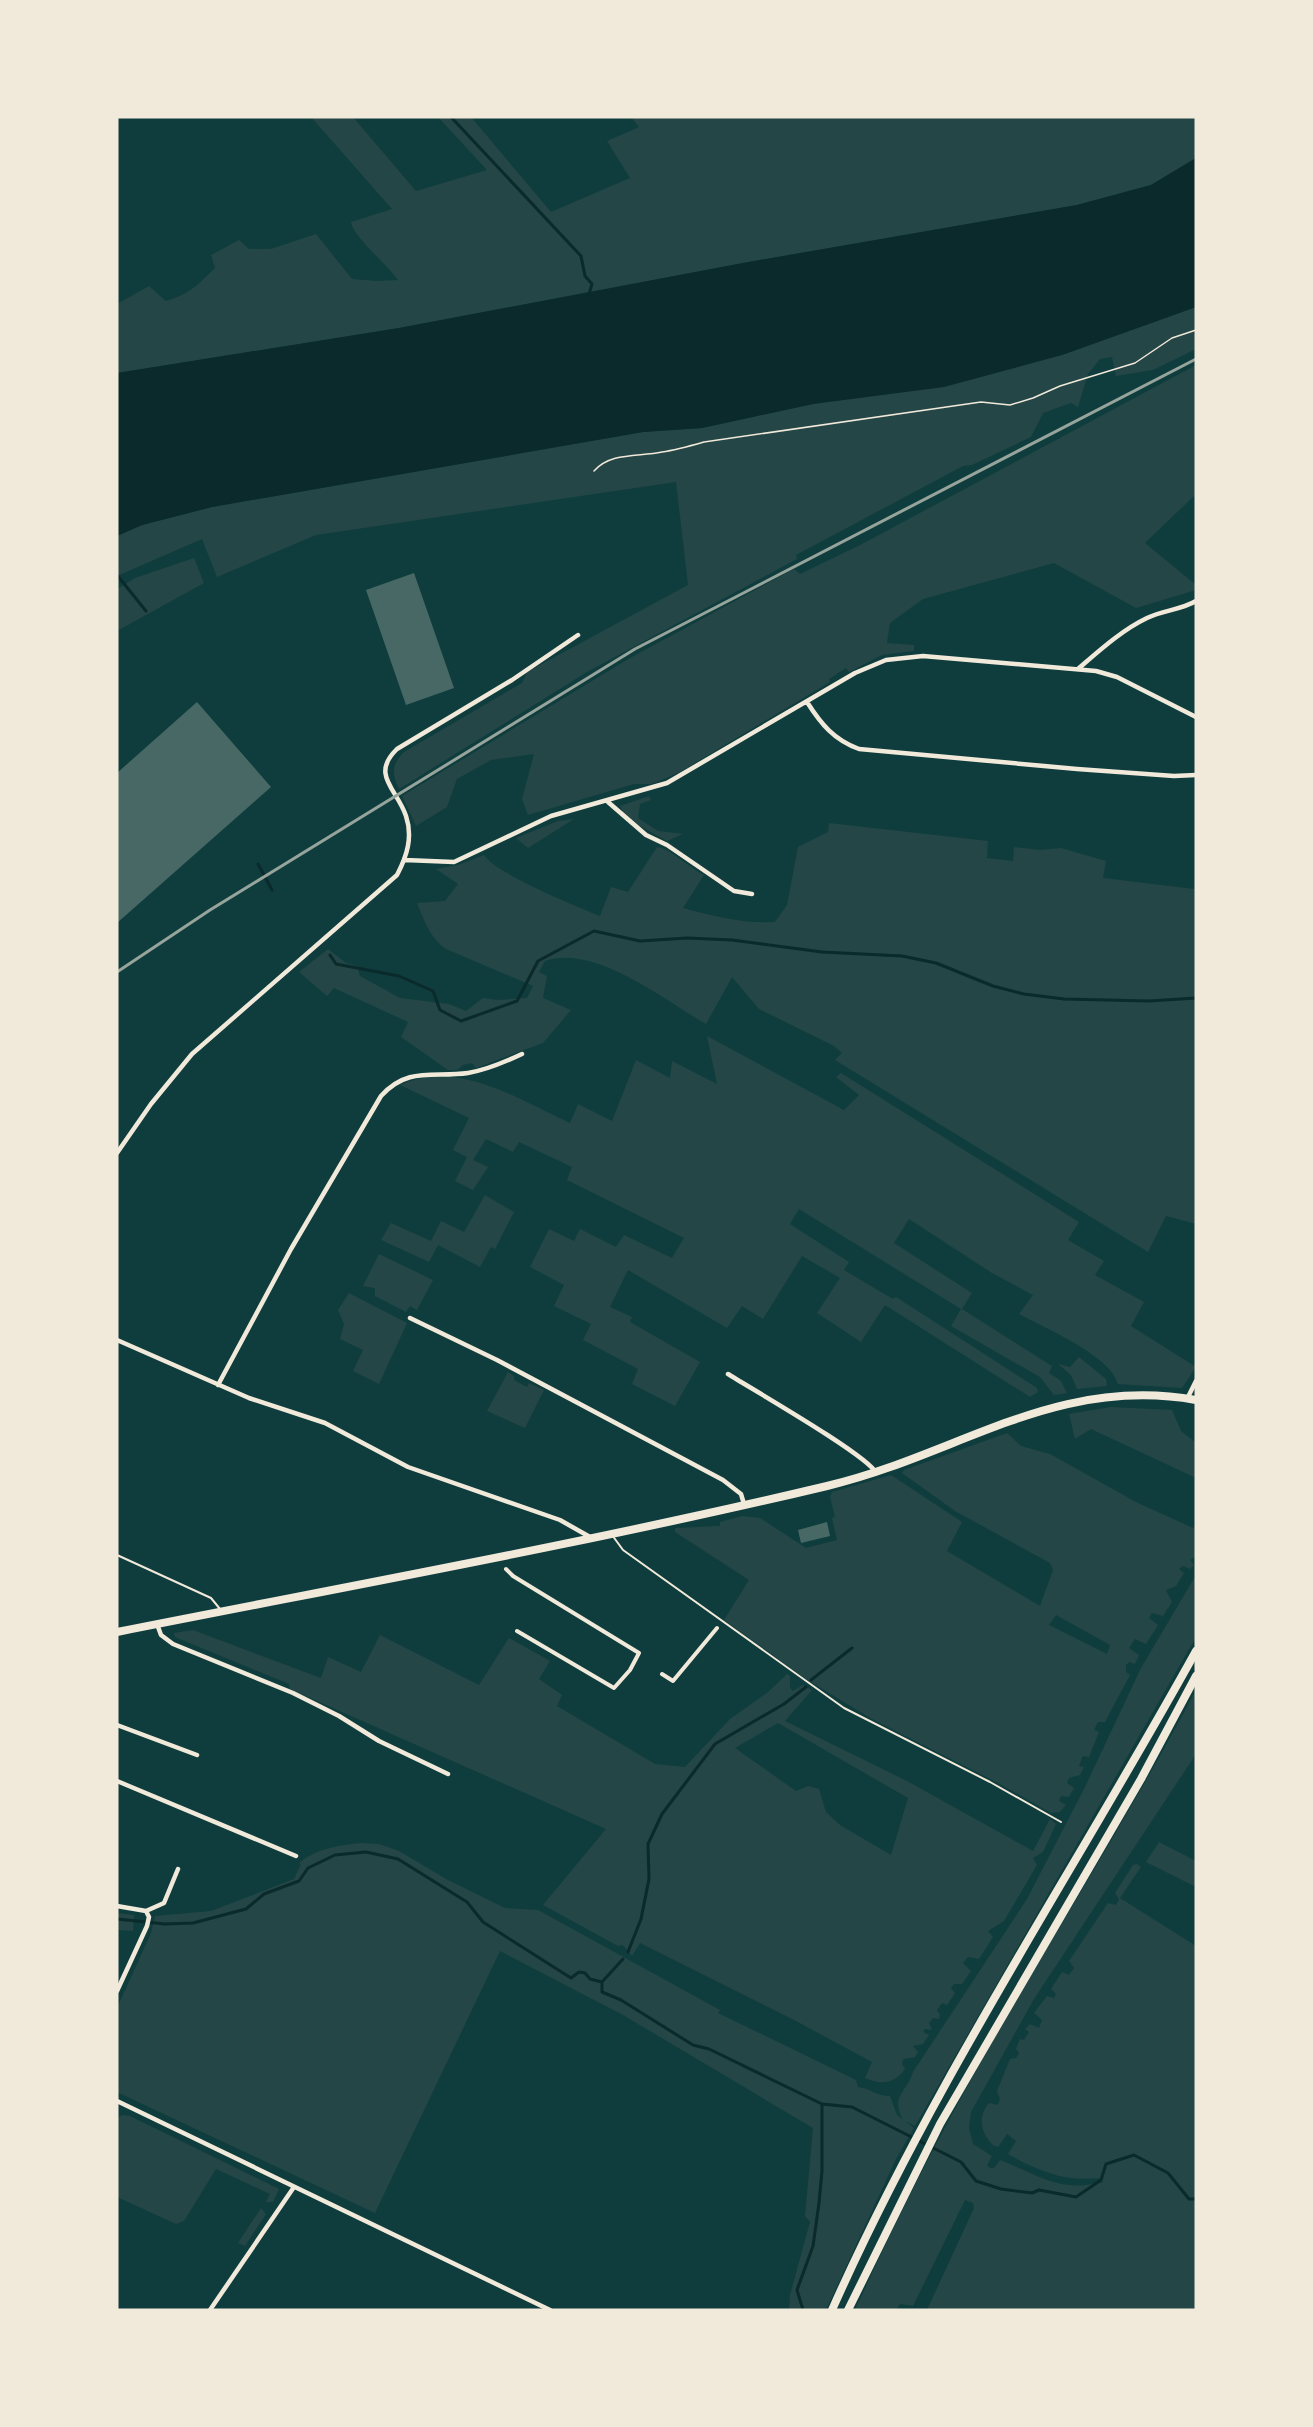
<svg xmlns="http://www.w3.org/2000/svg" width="1313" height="2427" font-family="Jost,sans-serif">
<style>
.green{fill:#244646;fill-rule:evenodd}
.water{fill:#0a2a2b}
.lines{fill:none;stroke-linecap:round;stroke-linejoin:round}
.stream{stroke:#0a2a2b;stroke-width:3}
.building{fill:#486865}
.path{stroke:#f1e9da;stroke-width:1.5}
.service{stroke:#f1e9da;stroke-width:2}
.pedestrian{stroke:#f1e9da;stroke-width:4}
.minor{stroke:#f1e9da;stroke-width:4.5}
.primary{stroke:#f1e9da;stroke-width:8}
.rail{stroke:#97a49c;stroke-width:3}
</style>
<rect width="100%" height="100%" fill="#0f3d3e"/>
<path class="green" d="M311 117H353L416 191 487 170 438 117H471L551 212 630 178 607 141 639 127 631 117H1196V158L1151 185 1077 205 743 263 399 328 117 373V304L149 286 166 301C188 295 199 284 215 268L211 255 239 240 249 249H271L316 234 352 279 377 281 398 280C387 264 354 238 351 222L392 209Z
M1196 307V349L1153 370 1116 376 1112 357 1100 359 1088 374 1078 407 1071 403 1043 413 1031 437 972 465 963 466 796 555 797 559 587 672 399 789C392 774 391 765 404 752L522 683 527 672 688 585 676 482 316 535 217 577 202 539 117 576V536L142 525 212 507 643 432 702 428 813 404 1062 355Z
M1196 365V494L1145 543 1196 585V590L1136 608 1054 563 923 599 890 623 887 643 914 645V651L882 655 849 672 846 668 829 679 830 682 680 772 652 784H634L528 815 522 799 534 754 491 760 457 779 447 807 416 826 402 796 630 658 794 569 800 574 862 544Z
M194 558 204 583 117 631V589L135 578Z
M649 796 651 800 640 804 638 818 658 831 683 834 667 841 638 825 624 814 620 806Z
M574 819 528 848 516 838 558 821Z
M829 823 988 841 987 858 1013 861 1014 847 1041 850 1061 848 1106 861 1103 878 1194 889 1196 873V1224L1166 1216 1148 1252 835 1060 842 1053 834 1046 759 1009 732 977 706 1024C662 999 595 944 545 961L539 972 547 976 543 998 571 1010 543 1043 476 1068 472 1063 463 1065 457 1070H448L401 1037 408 1022 334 988 327 996 299 972 328 949 346 963 357 966 360 976 400 998 449 1004 466 1011 483 998 497 1000 527 998 533 986 446 949C430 938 424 920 417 903L445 901 458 884 436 869 458 865 484 855C496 874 576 906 600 916L611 887 628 892 657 847C672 849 689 868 704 875L683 908C713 916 743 924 775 922L787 905 798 847 828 832Z
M707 1036 844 1110 859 1095 836 1077 841 1073 1079 1222 1068 1240 1104 1261 1095 1275 1144 1302 1131 1326 1196 1367 1182 1388 1118 1384C1111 1356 1045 1328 1019 1314L1033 1295 992 1273 909 1219 894 1243 972 1293 962 1309 1052 1366 1049 1373 1061 1381 1067 1393 1054 1395 1040 1377 951 1326 961 1309 799 1209 790 1224 849 1262 844 1270 893 1299 896 1297 1037 1388 1038 1392 1030 1397 885 1305 861 1342 817 1313 840 1278 802 1256 763 1319 742 1306 727 1328 628 1270 610 1307 632 1317 630 1322 700 1362 675 1406 632 1384 638 1369 583 1340 591 1324 554 1306 564 1285 530 1267 549 1229 574 1241 580 1229 616 1247 624 1235 672 1258 684 1238 567 1180 572 1167 519 1142 513 1152 486 1139 473 1160 488 1167 473 1190 455 1181 467 1157 453 1150 469 1118 400 1085C458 1059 518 1099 570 1123L578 1104 612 1121 636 1060 670 1078 672 1061 717 1084Z
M485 1195 514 1212 495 1249 491 1247 480 1267 438 1245 429 1262 381 1240 391 1223 431 1241 441 1221 464 1232Z
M379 1254 433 1280 417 1310 410 1306 406 1312 375 1296V1288L363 1286Z
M349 1293 407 1323 379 1384 353 1371 363 1350 340 1339 344 1324 338 1310Z
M1079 1357 1106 1379 1107 1386 1077 1389 1071 1375 1058 1364 1070 1367Z
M508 1372 514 1376V1380L527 1387 529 1383 544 1390 525 1428 487 1411Z
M1111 1407 1172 1410 1181 1431 1196 1443V1478L1091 1429 1075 1439 1069 1414Z
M1007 1433 1021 1446 1050 1454 1136 1502 1193 1528 1196 1525V1556L1190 1560 1194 1565 1190 1569 1183 1566 1179 1569 1184 1573 1176 1586 1166 1590 1172 1602 1163 1616 1152 1613 1149 1618 1158 1625 1146 1644 1135 1639 1129 1648 1139 1655 1135 1664 1129 1662 1126 1665V1672L1130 1675 1105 1722H1098L1094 1730 1099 1732 1089 1757 1083 1756 1079 1766 1084 1767 1080 1775 1069 1778 1067 1783 1074 1788 1069 1797 1061 1796 1059 1801 1066 1805 1060 1812 1051 1813 1000 1784 872 1719 806 1679 724 1620 749 1580 675 1532V1528L720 1526V1522L742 1516 760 1518 806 1548 837 1540 832 1518 835 1517 830 1497 832 1492 891 1475 962 1522 947 1551 1040 1606 1053 1570 1050 1563 955 1511 902 1473 904 1470ZM1056 1615 1110 1645 1107 1654 1049 1625Z
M1196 1575V1637L915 2126 903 2120C890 2095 907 2093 913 2072L1027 1899 1085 1787 1141 1668Z
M193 1630 321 1678 328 1657 361 1672 380 1635 479 1685 509 1638 550 1661 539 1679 562 1695 557 1706 655 1764 685 1767 730 1719 767 1693 787 1674 790 1676V1688L793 1691 803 1685 812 1690 785 1721 907 1781 1033 1851 1050 1819 1056 1824 1043 1852 1033 1858 1037 1865 1004 1921 988 1931 993 1937 979 1959 968 1957 963 1963 971 1971 962 1984H954L951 1988 955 1993 947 2005 942 2003 937 2010 940 2015 939 2019 933 2018 929 2023 932 2030 925 2029 923 2032 929 2035 923 2044 913 2046 918 2052 915 2057 903 2059 902 2064 905 2069C895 2084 880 2085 865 2078L872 2062 796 2021 640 1943 632 1956 623 1945 618 1946 543 1905 606 1829 290 1689 289 1684 175 1637 174 1633ZM778 1723 908 1798 891 1855 840 1825 826 1812 819 1789 808 1786 796 1791 735 1748Z
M1196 1690V1754L1034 1999 971 2112 969 2128 973 2144 992 2156 987 2165 990 2168H994L1000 2160C1039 2175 1059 2193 1103 2182L1100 2178C1065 2182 1038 2171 1008 2154L1016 2141 1007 2134 998 2147 993 2145C981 2133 977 2117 989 2103L998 2105 1000 2099 997 2091 1010 2059 1016 2058 1019 2053 1016 2049 1020 2039 1024 2040 1029 2032 1025 2029 1030 2024 1039 2028 1042 2020 1034 2013 1047 1996 1054 1998 1056 1994 1051 1989 1062 1972 1069 1975 1074 1968 1069 1961 1108 1903 1116 1905 1119 1899 1115 1893 1133 1865 1137 1864 1141 1867 1120 1898 1196 1946V2310H927L974 2208 973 2203 965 2200 913 2306 900 2304 896 2310H855C892 2229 932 2149 976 2071 1048 1943 1127 1820 1196 1690Z
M1159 1842 1196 1861V1887L1146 1862Z
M361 1843 379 1844 399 1851 448 1880 505 1908 538 1910 720 2010 718 2013 856 2080 858 2087C870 2088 876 2096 890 2096L897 2115 914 2128 896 2159 826 2310H789L790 2295 810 2222 805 2216 813 2128 623 2015 500 1951 375 2213 117 2092V2008L151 1933 155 1916 211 1911 294 1879 301 1864 299 1863C315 1849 340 1845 361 1843Z
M117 1913 134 1915 133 1931 117 1930Z
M122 2115 130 2116 279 2189 273 2202H266L270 2194 216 2169 184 2221 176 2224 117 2197V2118Z
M261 2208 266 2214 245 2246 238 2243Z"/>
<path class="water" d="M1196 158V307L1062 355 944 387 813 404 702 428 643 432 212 507 142 525 117 536V373L399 328 743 263 1077 205 1151 185Z"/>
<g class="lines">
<path class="stream" d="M451 117 581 256 585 276 592 284 589 294
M117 575 146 611
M258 864 272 890
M330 955 336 964 399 976 433 991 440 1010 461 1021 517 1001 538 961 594 931 640 941 687 938 732 940 822 952 902 956 936 963 993 986 1024 994 1064 999 1149 1001 1196 998
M811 1680 852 1648
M117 1919 165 1924 193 1923 246 1909 264 1894 299 1881 308 1868 335 1855 366 1852 398 1859 467 1902 483 1922 571 1978 579 1972 585 1973 590 1979 602 1982V1992L621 2000 693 2045 709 2049 822 2104V2171L819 2203 813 2246 797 2290 803 2310
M628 1952 641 1919 649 1879 648 1844 662 1814 715 1744 784 1704 806 1687
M602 1982 623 1959
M822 2104 852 2107 961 2162 976 2181 1001 2189 1032 2193 1039 2190 1076 2197 1101 2180 1106 2164 1134 2155 1168 2173 1189 2199H1196"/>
</g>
<path class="building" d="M414 573 454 688 406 705 366 590Z
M197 702 271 787 117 923V773Z
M827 1522 830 1536 801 1543 798 1530Z"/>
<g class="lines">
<path class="path" d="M594 471C611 452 638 457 662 452 676 450 690 446 704 442L981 402 1010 405 1033 398 1060 386 1135 363 1172 338 1196 330"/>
<path class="service" d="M612 1535 623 1550 844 1708 990 1782 1061 1822
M117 1555 211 1598 220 1609"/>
<path class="pedestrian" d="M506 1569 513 1576 639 1653 630 1670 614 1688 517 1631
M662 1674 673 1681 717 1628"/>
<path class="minor" d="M1079 668C1100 650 1122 630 1147 618 1163 610 1181 610 1196 601
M807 702C821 724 834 740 859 749L1077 769 1174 776 1196 775
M608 802 646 835 667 845 734 891 752 894
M405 860 454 862 551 816 667 783 855 673 886 660 923 656 1096 671 1117 677 1196 717
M117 1153 151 1104 192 1054 397 875C407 856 413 837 406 816 397 789 370 775 397 749L512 680 578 635
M410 1318 497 1360 723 1480 741 1494 744 1504
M117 1340 249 1398 325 1423 408 1467 560 1520 590 1537
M728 1374C750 1388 869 1456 876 1473
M218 1385 291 1249 381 1096C408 1066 434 1078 468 1073 487 1070 505 1062 522 1054
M1187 1399 1196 1381
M157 1624 161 1635 173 1644 293 1693 339 1716 379 1741 448 1774
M117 1725 197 1755
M117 1781 296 1856
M117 1906 146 1911 149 1917 147 1926 117 1991
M146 1911 164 1903 178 1869
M117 2101 550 2310
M210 2310 294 2187"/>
<path class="primary" d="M117 1632C354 1585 592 1542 827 1486 958 1455 1055 1375 1196 1400
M832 2310C934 2080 1075 1870 1196 1651
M848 2310 940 2124 1141 1779 1196 1676"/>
<path class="rail" d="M117 972 210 910 635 649 1196 359"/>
</g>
<rect width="1313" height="2427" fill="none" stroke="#f1e9da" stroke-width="237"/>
</svg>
